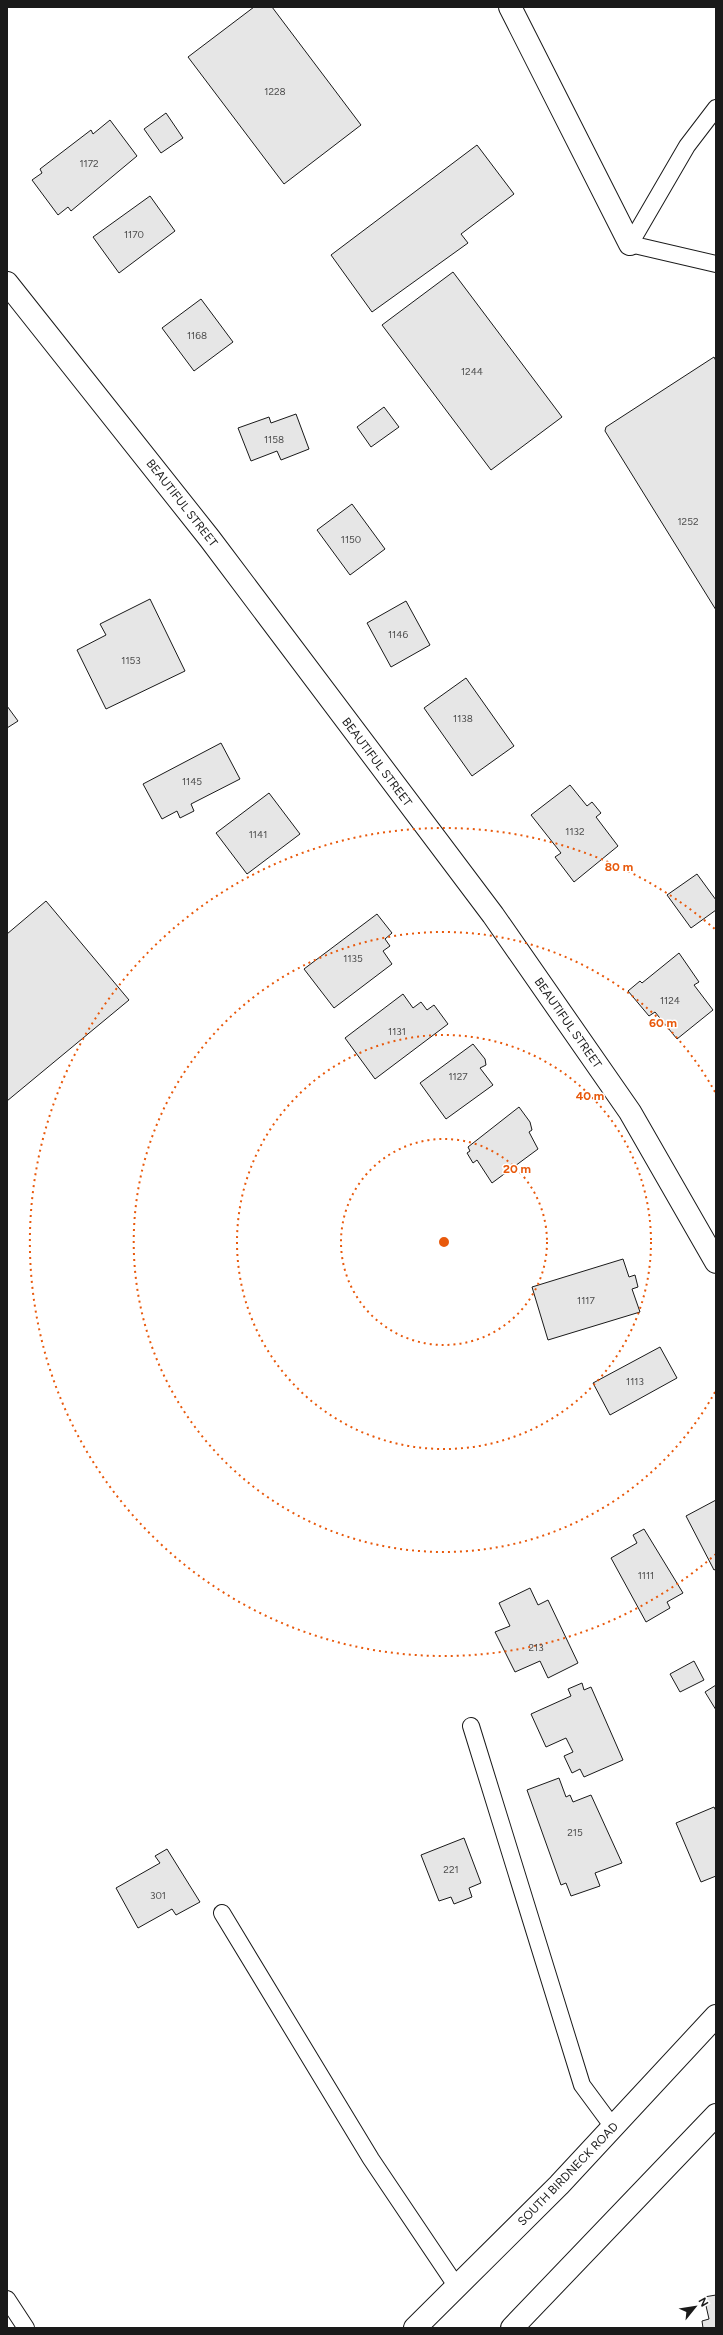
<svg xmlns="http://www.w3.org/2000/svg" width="723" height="2335" font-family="Figtree,sans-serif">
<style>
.building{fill:#e6e6e6;stroke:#1a1a1a}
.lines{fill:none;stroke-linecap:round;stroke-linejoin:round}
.service-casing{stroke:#1a1a1a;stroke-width:18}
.minor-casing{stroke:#1a1a1a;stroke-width:24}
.secondary-casing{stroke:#1a1a1a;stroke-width:24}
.service{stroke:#fff;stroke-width:16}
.minor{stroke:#fff;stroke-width:22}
.secondary{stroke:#fff;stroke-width:22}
.ring{fill:none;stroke:#e8590c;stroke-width:2;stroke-dasharray:2 4}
.labels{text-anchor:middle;stroke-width:3;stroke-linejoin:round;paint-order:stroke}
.number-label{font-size:10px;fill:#4d4d4d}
.street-label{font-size:12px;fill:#1a1a1a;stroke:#fff}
.centre{fill:#e8590c;stroke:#fff;stroke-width:2}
.ring-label{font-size:12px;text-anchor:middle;font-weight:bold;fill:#e8590c;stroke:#fff;stroke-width:3;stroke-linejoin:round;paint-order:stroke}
</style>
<rect width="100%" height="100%" fill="#fff"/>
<path class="building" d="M254 7H272L361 125 284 184 188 57Z
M166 113 183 138 161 153 144 129Z
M110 120 137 156 71 211 68 207 58 215 32 180 42 173 40 169 91 130 93 134Z
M477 145 514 194 461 234 468 243 372 312 331 255Z
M150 196 175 231 119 273 93 237Z
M453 272 562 417 491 470 382 325Z
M201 299 233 342 194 371 162 328Z
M714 357 716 361V610L605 431 606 427Z
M384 407 399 427 371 447 357 427Z
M296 414 309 449 281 460 277 451 251 461 238 428 269 417 271 423Z
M352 504 385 549 350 575 317 530Z
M150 599 185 671 106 709 77 650 106 635 100 624Z
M406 601 430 645 391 667 367 623Z
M466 678 514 746 472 776 424 708Z
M7 706 18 721 7 728Z
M221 743 240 779 191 804 194 811 180 818 177 811 162 819 143 784Z
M570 785 587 806 592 802 601 813 596 817 618 846 574 882 555 857 561 853 531 815Z
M269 793 300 834 247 874 216 833Z
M697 874 716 900V910L691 928 667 895Z
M46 901 129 1000 7 1101V934Z
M377 914 392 933 385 939 390 946 383 951 392 964 334 1008 304 969Z
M679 953 699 982 694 985 713 1010 677 1039 655 1012 649 1016 628 991 640 981 642 983Z
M403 994 413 1008 421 1002 427 1010 434 1005 448 1024 375 1079 345 1038Z
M473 1044 485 1059 486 1065 480 1068 493 1085 446 1119 420 1083Z
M519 1107 530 1122 532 1130 529 1132 538 1149 492 1183 477 1160 473 1163 467 1153 470 1151 468 1147Z
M623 1259 629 1277 635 1275 638 1287 632 1289 640 1312 548 1340 532 1287Z
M660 1347 677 1378 610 1415 593 1383Z
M716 1500V1569L714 1570 686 1516Z
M644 1529 683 1593 667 1602 670 1608 646 1622 611 1558 637 1543 633 1535Z
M530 1588 538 1605 548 1600 578 1663 548 1678 540 1661 515 1672 495 1632 510 1626 499 1603Z
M694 1661 704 1680 680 1692 670 1674Z
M582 1683 584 1690 591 1687 623 1760 584 1777 580 1769 572 1773 564 1756 573 1752 566 1738 546 1747 531 1714 571 1696 568 1689Z
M716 1685V1710L705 1692Z
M559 1778 566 1797 570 1795 573 1802 591 1795 622 1863 595 1873 600 1886 571 1896 566 1883 561 1885 527 1790Z
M714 1807 716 1811V1876L701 1882 676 1823Z
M464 1838 481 1883 469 1888 472 1897 454 1904 451 1897 439 1901 421 1855Z
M167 1849 200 1902 176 1915 172 1909 138 1928 116 1888 160 1863 155 1856Z
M716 2295V2328H703L702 2321 709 2319 704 2297Z"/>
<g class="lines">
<defs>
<path id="service" d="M716 108 687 146 630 244 716 264
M471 1726 582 2085 613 2127
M222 1913 371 2159 457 2287
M7 2299 26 2328"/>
<path id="minor" d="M510 7 630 244
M7 283 210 539 493 915 630 1112 716 1262"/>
<path id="secondary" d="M415 2328 559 2185 716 2016
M512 2328 716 2115"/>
</defs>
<use href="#service" class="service-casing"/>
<use href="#minor" class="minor-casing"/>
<use href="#secondary" class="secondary-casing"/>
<use href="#service" class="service"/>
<use href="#minor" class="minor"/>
<use href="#secondary" class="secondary"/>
</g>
<g class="ring">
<circle cx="444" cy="1242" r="103"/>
<circle cx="444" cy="1242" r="207"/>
<path d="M715 1392A310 310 0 1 1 715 1092"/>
<path d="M716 1554A414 414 0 1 1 716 930"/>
</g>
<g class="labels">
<g class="number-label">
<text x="275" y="95">1228</text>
<text x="89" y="167">1172</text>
<text x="134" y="238">1170</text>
<text x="197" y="339">1168</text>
<text x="472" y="375">1244</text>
<text x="274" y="443">1158</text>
<text x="688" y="525">1252</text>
<text x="351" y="543">1150</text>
<text x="398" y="638">1146</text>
<text x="131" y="664">1153</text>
<text x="463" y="722">1138</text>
<text x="192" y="785">1145</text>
<text x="575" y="835">1132</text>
<text x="258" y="838">1141</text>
<text x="353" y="962">1135</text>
<text x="670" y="1004">1124</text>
<text x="397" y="1035">1131</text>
<text x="458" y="1080">1127</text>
<text x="586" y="1304">1117</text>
<text x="635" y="1385">1113</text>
<text x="646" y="1579">1111</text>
<text x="536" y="1651">213</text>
<text x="575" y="1836">215</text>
<text x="451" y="1873">221</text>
<text x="158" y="1899">301</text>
</g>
<g class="street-label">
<text transform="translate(182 503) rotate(52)" y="4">BEAUTIFUL STREET</text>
<text transform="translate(377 762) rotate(53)" y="4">BEAUTIFUL STREET</text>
<text transform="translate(568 1023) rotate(55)" y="4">BEAUTIFUL STREET</text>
<text transform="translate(568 2174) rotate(-46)" y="4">SOUTH BIRDNECK ROAD</text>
</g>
</g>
<circle cx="444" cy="1242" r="6" class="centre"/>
<g class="ring-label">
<text x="619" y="871">80 m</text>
<text x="663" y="1027">60 m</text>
<text x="590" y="1100">40 m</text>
<text x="517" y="1173">20 m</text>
</g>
<rect width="723" height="2335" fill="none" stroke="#1a1a1a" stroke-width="16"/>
<g transform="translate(695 2307) rotate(60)" stroke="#ffffff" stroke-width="3" paint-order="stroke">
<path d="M0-3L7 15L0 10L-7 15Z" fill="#1a1a1a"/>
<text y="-6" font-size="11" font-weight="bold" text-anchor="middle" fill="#1a1a1a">N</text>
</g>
</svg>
